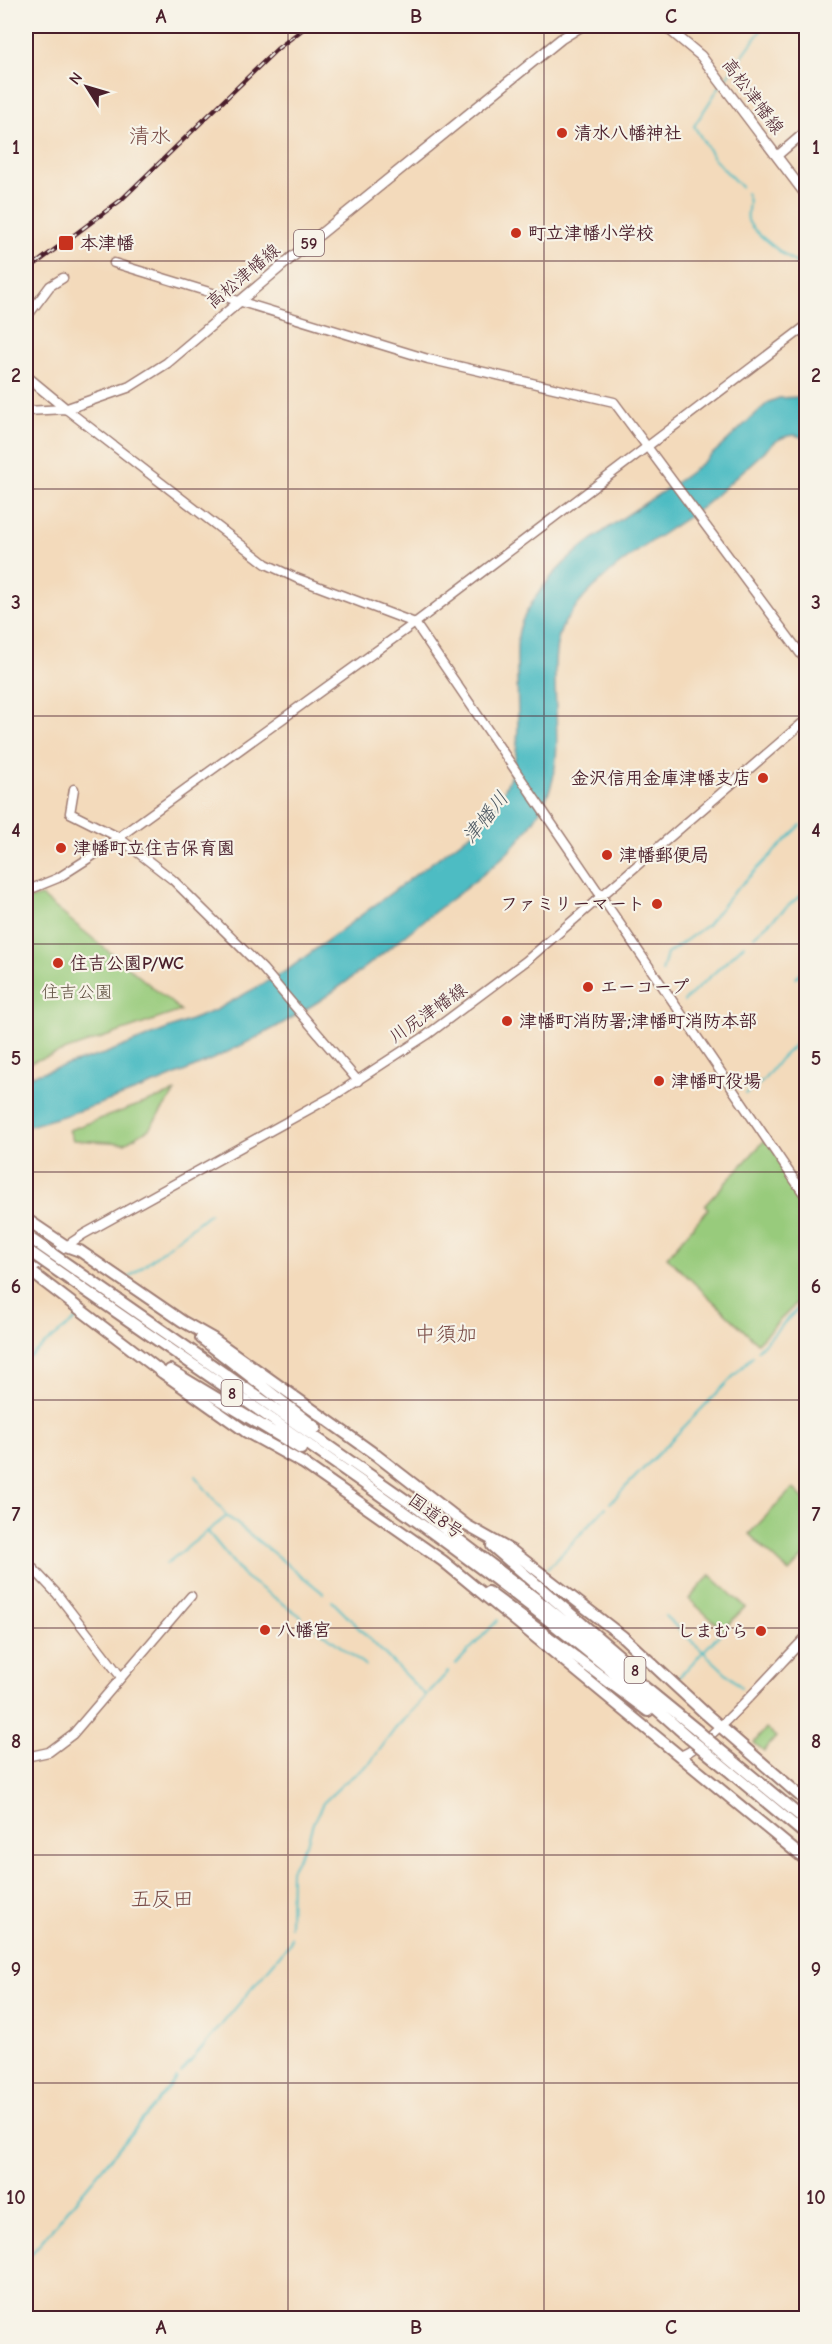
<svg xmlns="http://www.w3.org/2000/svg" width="832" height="2344" font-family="'Comic Neue','Klee One',sans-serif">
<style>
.green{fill:#98cb7b;stroke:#717553;stroke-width:1.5}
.water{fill:#4ebcc3;stroke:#4c6e77;stroke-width:1.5}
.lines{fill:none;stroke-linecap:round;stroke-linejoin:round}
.stream{stroke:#4ebcc3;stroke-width:2}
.secondary-casing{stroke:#9e7c73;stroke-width:11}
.primary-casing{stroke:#9e7c73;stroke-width:12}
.highway-casing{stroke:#9e7c73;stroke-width:14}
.secondary{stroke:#fff;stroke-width:8}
.primary{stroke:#fff;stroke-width:9}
.highway{stroke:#fff;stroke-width:10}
.rail-casing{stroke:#4a1f2b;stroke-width:4.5}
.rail{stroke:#f7f3e8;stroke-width:2;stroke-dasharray:7;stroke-linecap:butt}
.highway-bridge-casing{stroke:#9e7c73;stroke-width:14;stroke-linecap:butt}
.highway-bridge{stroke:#fff;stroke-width:10}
.grid{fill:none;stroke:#4a1f2b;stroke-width:1.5;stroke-opacity:0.55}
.poi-dot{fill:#c8321e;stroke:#f7f3e8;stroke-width:2}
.labels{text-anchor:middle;stroke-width:4.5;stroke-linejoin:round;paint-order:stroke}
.shield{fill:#f7f3e8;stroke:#7e5f64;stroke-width:1.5}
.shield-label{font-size:16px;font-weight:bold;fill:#4a1f2b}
.street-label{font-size:18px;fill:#4a1f2b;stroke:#f7f3e8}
.poi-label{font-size:18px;font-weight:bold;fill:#4a1f2b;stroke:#f7f3e8;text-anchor:start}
.park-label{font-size:18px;fill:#615343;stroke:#f7f3e8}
.water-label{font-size:20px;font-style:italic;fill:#4b5660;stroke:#f7f3e8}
.quarter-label{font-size:21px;fill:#794b46;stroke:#f7f3e8}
.neatline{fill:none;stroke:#4a1f2b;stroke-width:2}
.grid-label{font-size:20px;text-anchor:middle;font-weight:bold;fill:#4a1f2b}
</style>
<rect width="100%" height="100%" fill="#f7f3e8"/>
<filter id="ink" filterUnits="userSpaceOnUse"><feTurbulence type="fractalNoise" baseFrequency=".0167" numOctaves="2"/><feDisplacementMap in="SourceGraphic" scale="12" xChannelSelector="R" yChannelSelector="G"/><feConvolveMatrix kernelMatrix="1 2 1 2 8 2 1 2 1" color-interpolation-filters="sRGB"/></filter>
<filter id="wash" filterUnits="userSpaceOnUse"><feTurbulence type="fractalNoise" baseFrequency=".008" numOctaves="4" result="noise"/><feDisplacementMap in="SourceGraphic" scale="24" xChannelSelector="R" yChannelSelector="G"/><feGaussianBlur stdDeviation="1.35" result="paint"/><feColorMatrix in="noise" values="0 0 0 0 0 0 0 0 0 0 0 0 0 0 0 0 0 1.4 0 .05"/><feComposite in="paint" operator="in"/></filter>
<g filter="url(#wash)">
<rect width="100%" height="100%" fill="#f3dabb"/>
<path class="green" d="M41 896 179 1009 181 1011 26 1064V900Z
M175 1092 149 1129 125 1143 73 1140 69 1130Z
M766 1139 806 1197V1294L757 1343 667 1257 708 1209 705 1205Z
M793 1488 806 1501V1554L789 1572 749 1534Z
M710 1575 745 1607 723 1630 689 1599Z
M766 1728 776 1737 764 1751 754 1743Z"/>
<path class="water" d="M799 397 806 399V440C796 432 785 435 775 442 752 462 729 484 706 504 695 513 682 521 670 529 631 555 591 582 565 622 542 657 568 741 550 789 529 846 478 878 432 914 394 943 357 977 316 1003 227 1060 127 1098 26 1127V1077L104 1054 216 1010 286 971 477 829C525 777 518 739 517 673 517 655 515 636 523 619 557 549 628 518 688 474 717 453 742 425 769 402L779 398Z"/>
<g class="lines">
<path class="stream" d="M724 81 764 26
M720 86 694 126 715 160 741 187
M746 193C752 201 746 211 748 220 751 232 794 263 806 268
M754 936 803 893
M662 972 667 954 707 925 731 895 801 825
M796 978 806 966
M684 1001 744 945
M746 1094 763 1081 780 1059 806 1034
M128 1278 210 1213
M758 1350 806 1300
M26 1359 77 1319
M195 1476 227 1516 323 1593
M610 1503 753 1356
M208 1532 245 1577 302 1617
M166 1564 227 1516
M547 1569 606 1507
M332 1601 426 1696
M665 1616 741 1687
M310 1623 366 1666
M456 1664 498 1620
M678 1678 722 1632
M290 1926 291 1870 308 1840 313 1823 323 1803 344 1783 370 1763 395 1729 448 1672
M181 2073 290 1943 291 1937
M26 2260 177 2078"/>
</g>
</g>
<g filter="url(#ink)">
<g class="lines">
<defs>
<path id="secondary" d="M777 156 806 131
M114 263 428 359 614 402 806 661
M26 318 50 286 63 278
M26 411 66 409 266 564 296 578 415 623 806 1197
M74 789 70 813 118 837 173 880 263 969 358 1081
M26 891 58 878 97 853 415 623 806 326
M26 1273 84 1234 335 1095 427 1035 526 961 806 720
M26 1561 57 1594 121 1677
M682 1755C708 1747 782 1661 806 1637
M26 1757 49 1752 73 1734 191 1596"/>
<path id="primary" d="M665 26 701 56 806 195
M26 376 66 409 129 387 167 363 291 258 561 39 582 26"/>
<path id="highway" d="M26 1219 66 1246 80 1251 182 1321 212 1338 376 1455 466 1525 512 1551 622 1636 706 1714 806 1801
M26 1268 163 1373 245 1431 303 1463 443 1561 806 1860
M77 1271 420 1510 548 1608 697 1730
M69 1279C279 1426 498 1566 689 1738
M201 1338 316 1428
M170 1370 301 1449
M492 1546 630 1665
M488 1592 648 1711
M713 1744 806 1821
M705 1751 806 1835"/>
</defs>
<use href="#secondary" class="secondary-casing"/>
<use href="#primary" class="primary-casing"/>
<use href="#highway" class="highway-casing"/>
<use href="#secondary" class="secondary"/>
<use href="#primary" class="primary"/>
<use href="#highway" class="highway"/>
<defs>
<path id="rail" d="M26 271 121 200 277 49 307 26"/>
</defs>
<use href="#rail" class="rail-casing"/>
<use href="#rail" class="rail"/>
<defs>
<path id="highway-bridge" d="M31 1239 77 1271
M26 1249 69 1279
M697 1730 713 1744
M689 1738 705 1751"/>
</defs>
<use href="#highway-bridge" class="highway-bridge-casing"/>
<use href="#highway-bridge" class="highway-bridge"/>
</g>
</g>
<path class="grid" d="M288 26V2318M544 26V2318M26 261H806M26 489H806M26 716H806M26 944H806M26 1172H806M26 1400H806M26 1628H806M26 1855H806M26 2083H806"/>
<g class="poi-dot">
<circle cx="562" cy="133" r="6"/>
<circle cx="516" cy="233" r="6"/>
<rect x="58" y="235" width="16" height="16" rx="3"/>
<circle cx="763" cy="778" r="6"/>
<circle cx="61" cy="848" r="6"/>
<circle cx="607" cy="855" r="6"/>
<circle cx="657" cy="904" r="6"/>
<circle cx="58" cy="963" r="6"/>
<circle cx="588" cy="987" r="6"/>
<circle cx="507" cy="1021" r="6"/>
<circle cx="659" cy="1081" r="6"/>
<circle cx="265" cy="1630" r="6"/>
<circle cx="761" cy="1631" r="6"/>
</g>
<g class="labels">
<g class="shield">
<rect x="294" y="230" width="30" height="26" rx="4.5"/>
<rect x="221.5" y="1380" width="21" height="26" rx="4.5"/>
<rect x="624.5" y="1657" width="21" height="26" rx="4.5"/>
</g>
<g class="shield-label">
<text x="309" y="249">59</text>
<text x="232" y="1399">8</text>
<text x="635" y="1676">8</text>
</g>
<g class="street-label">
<text transform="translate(753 96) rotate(53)" y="6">高松津幡線</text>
<text transform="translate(243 276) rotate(-40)" y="6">高松津幡線</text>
<text transform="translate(428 1013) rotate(-35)" y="6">川尻津幡線</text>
<text transform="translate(436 1516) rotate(36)" y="6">国道8号</text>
</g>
<g class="poi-label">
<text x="574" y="139">清水八幡神社</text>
<text x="528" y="239">町立津幡小学校</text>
<text x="80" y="249">本津幡</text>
<text x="751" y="784" text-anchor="end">金沢信用金庫津幡支店</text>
<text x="73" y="854">津幡町立住吉保育園</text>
<text x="619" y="861">津幡郵便局</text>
<text x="645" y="910" text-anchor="end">ファミリーマート</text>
<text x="70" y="969">住吉公園P/WC</text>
<text x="600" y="993">エーコープ</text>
<text x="519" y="1027">津幡町消防署;津幡町消防本部</text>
<text x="671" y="1087">津幡町役場</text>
<text x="277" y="1636">八幡宮</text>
<text x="749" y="1637" text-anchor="end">しまむら</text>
</g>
<g class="park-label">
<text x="77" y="998">住吉公園</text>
</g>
<g class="water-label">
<text transform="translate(485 817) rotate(-51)" y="7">津幡川</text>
</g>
<g class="quarter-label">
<text x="150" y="143">清水</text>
<text x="446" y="1341">中須加</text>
<text x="162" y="1906">五反田</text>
</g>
</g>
<rect width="832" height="2344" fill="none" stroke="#f7f3e8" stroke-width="66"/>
<g transform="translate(87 87) rotate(307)" stroke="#f7f3e8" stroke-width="4.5" paint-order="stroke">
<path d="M0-4.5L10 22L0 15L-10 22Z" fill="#4a1f2b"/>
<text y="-9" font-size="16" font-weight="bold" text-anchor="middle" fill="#4a1f2b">N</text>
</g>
<rect x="33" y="33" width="766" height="2278" class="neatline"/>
<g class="grid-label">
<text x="161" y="23">A</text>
<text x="416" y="23">B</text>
<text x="671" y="23">C</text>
<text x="16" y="154">1</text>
<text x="816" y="154">1</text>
<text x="16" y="382">2</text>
<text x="816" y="382">2</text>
<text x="16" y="609">3</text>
<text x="816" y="609">3</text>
<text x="16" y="837">4</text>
<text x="816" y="837">4</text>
<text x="16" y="1065">5</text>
<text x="816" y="1065">5</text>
<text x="16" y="1293">6</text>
<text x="816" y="1293">6</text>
<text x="16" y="1521">7</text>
<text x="816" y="1521">7</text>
<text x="16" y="1748">8</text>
<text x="816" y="1748">8</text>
<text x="16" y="1976">9</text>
<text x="816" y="1976">9</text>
<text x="16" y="2204">10</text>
<text x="816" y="2204">10</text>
<text x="161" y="2334">A</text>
<text x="416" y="2334">B</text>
<text x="671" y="2334">C</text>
</g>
</svg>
